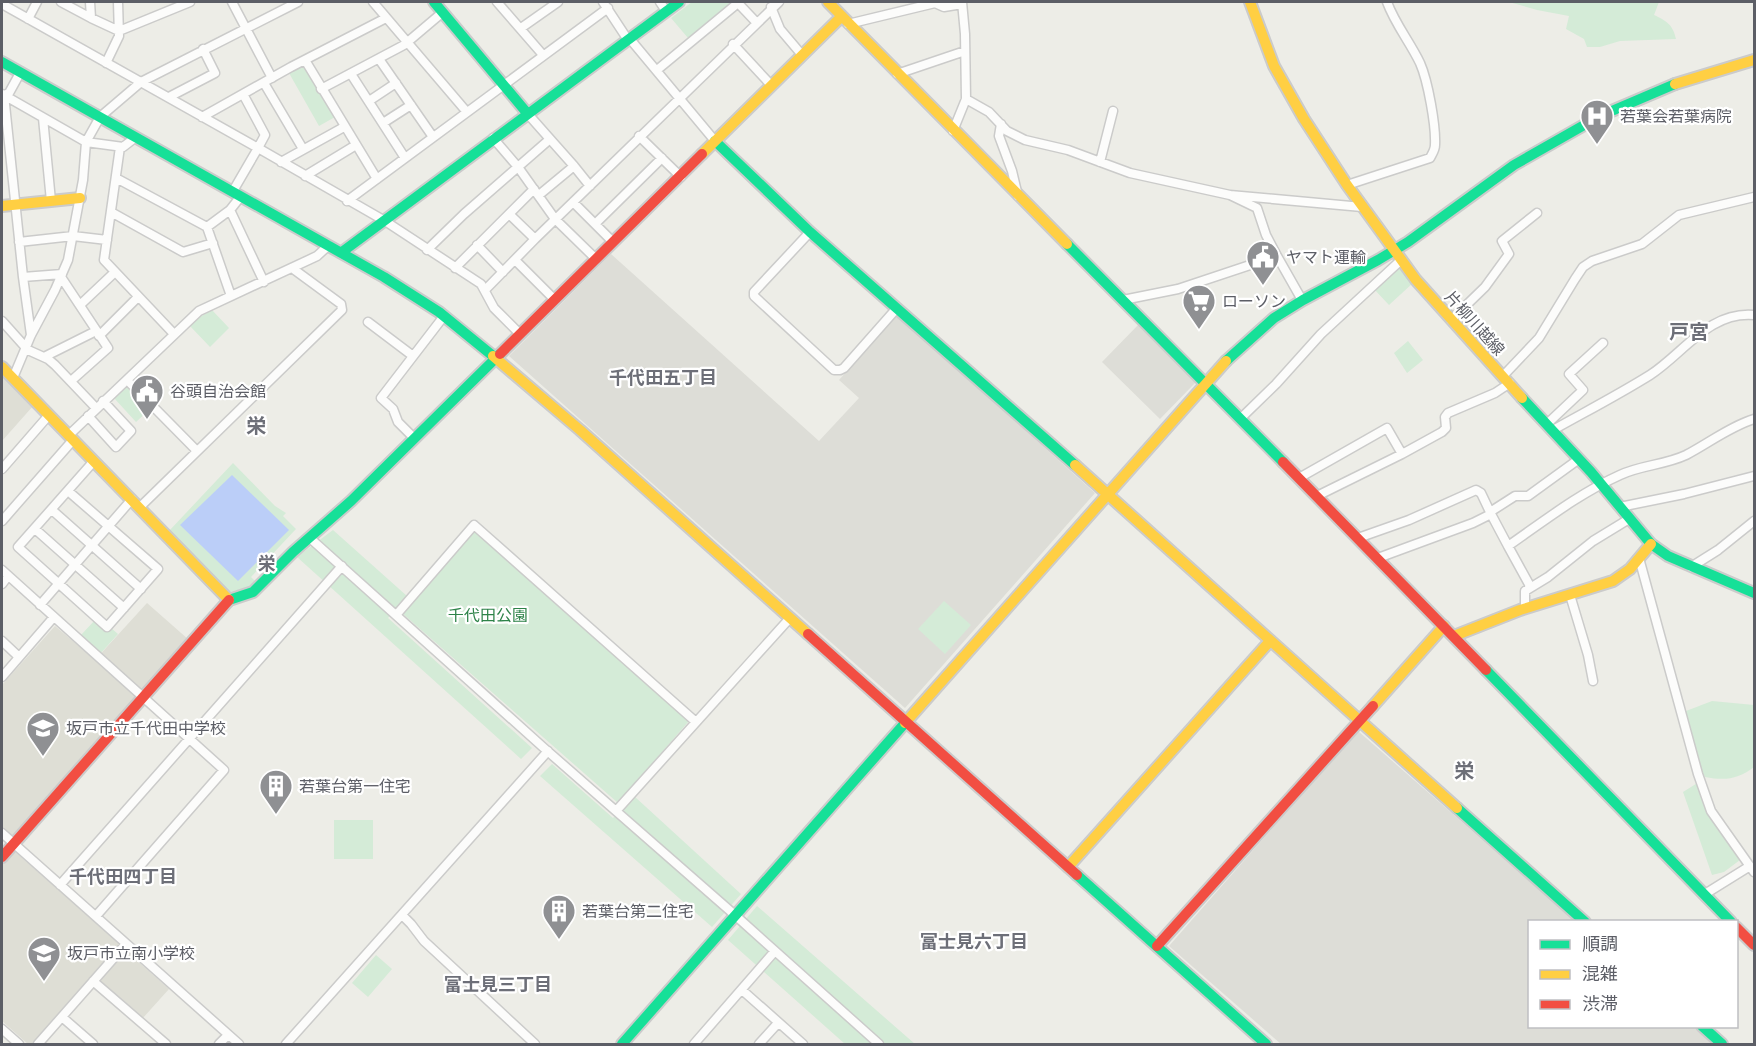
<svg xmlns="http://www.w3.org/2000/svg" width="1756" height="1046" font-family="Figtree,'Noto Sans JP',sans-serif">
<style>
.industrial{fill:#ddddd7}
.education{fill:#deded5}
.green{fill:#d4ebd7}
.water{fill:#bbcef8}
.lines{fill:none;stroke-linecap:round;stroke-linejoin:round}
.street-casing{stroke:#cbcbca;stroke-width:11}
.fast-casing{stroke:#cbcbcb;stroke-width:14}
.slow-casing{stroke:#cbcbcb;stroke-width:14}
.jam-casing{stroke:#cbcbcb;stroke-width:14}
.street{stroke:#fcfcfb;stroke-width:8}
.fast{stroke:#16e098;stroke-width:10}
.slow{stroke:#ffcf43;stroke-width:10}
.jam{stroke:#f24e42;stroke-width:10}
.labels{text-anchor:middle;stroke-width:4.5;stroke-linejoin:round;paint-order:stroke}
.poi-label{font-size:16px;fill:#5c5e66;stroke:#fff;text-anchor:start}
.street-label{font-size:16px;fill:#5c5e66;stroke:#fff}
.park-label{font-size:16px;fill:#2e8349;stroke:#fff}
.neighbourhood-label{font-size:18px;font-weight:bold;fill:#6d6f78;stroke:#fff}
.quarter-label{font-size:20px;font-weight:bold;fill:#6d6f78;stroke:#fff}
</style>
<rect width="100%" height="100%" fill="#edede7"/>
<path class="industrial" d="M611 254 819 441 859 398 839 380 897 315 1095 493 905 708 509 356Z
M1139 324 1196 382 1160 419 1102 362Z
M1358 731 1575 921 1530 922V1026L1695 1027 1715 1044H1281L1169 946Z"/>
<path class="education" d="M2 373 33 406 2 441Z
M147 603 189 640 14 836 10 837 2 829V685L55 626 95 660Z
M14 851 120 944 32 1044H28L2 1021V865Z
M126 951 169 989 142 1019 99 981Z"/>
<path class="green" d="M692 2H732L688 38 671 18Z
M1509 2H1659L1654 15C1667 21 1673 25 1676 39L1620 41 1600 47H1587L1584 39 1566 29 1569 16 1537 10Z
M302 66H306L335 117 319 126 289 73Z
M1398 266 1413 283 1389 305 1373 288Z
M212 310 229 328 210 347 190 326 200 317Z
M1408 341 1423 360 1407 373 1394 353Z
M125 388H130L150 409 136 422 114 398Z
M233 463 275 506 286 513 283 516 296 529 251 577 256 582 251 587 229 592 169 531Z
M474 529 689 721 618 803 402 613Z
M333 530 407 596 388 618 532 748 521 759 297 557Z
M944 601 971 625 945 654 918 629Z
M96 619 109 631 111 628 118 634 100 654 80 636Z
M1712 701 1754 705V767C1738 779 1726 781 1705 777 1697 761 1685 729 1686 711Z
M552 764 613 818 634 796 741 894 712 927 540 776Z
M1699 782 1710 815 1740 860 1724 872 1712 875 1683 792Z
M334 820H373V859H334Z
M757 906 915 1044H845L728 940Z
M376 955 392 969 368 997 352 983Z"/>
<path class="water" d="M232 475 289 530 238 581 180 525Z"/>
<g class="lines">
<defs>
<path id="street" d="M61 2 91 18
M90 2 91 18 119 31 190 2
M232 2 272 78
M373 2 466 111
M497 2 543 55
M603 2 628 40
M660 2 666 11
M737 2 756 22
M2 4 258 148 265 135 243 94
M771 7 780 29 802 55
M28 19 37 2
M848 24 935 3 944 7 962 4
M521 28 558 2
M630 39 715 141
M733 44 771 85
M379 59 433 137
M305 60 377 179
M106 63 119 36 118 2
M657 70 738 3
M351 74 405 158
M897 74 965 51
M264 83 303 149
M321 89 404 45 443 12
M2 94 86 142 123 147 136 137
M4 95 23 277 31 335
M2 96 9 93 20 73
M169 97 215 73 203 49
M966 99 989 112 1007 131 1025 140 1068 150 1130 173 1230 195
M369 101 396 83
M202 117 291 67 386 18
M43 118 51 201
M383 123 411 105
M1001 124 999 136 1012 171 1018 196
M953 131 966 99 965 34 962 2
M639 136 681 177
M493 138 518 167 555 219 596 259
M550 139 574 166
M120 147 104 260 174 334
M281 162 344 127
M1100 162 1113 111
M305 176 356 145
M116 178 207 227 231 296
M1347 185 1430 158C1432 154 1435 150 1435 145 1436 126 1428 81 1420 63 1410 42 1395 24 1387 2
M233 191 258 148 385 221 481 284 494 308 520 334
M539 195 574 166 590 186
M347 201 608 8
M573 202 613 242
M230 210 264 282
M111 212 183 252 213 243
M509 214 535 239 779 2
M596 223 662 158
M207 227 230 210 241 196
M810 232 754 292V296L834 370H840L844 368 897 308
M19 242 73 236 107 240
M477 245 503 272
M427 250 464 214 550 139 527 113
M1277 256 1266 235 1257 208 1230 195 1362 207
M515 260 555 300
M455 268 534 189
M23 277 62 274
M61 277 108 348 71 381
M486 289 535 239
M1123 300 1178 289 1277 256 1302 300
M80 305 115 272
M1451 320 1485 287 1509 254 1502 241 1537 213
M2 321 28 350 48 359 55 365 96 408
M368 322 413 356
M99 336 138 297
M44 357 96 331
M1503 376 1539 338 1575 279 1583 267 1592 261 1642 244 1679 215 1754 197
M13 378 31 335 55 290 68 260 83 180 86 142 100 117 141 82 298 2
M127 380 197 451
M88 416 116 447 131 431 103 401
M1240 419 1276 384 1321 334 1400 261
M1547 424 1583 390 1569 374 1603 343
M1553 430C1585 412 1618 395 1650 375 1684 353 1709 311 1754 315
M69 435 199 311 317 256 329 245
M414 438 398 422 393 409 381 398 444 316
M1402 454 1442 432 1446 428 1445 417 1448 413 1495 393 1510 383
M2 469 49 415
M1299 478 1387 428 1402 454 1317 496
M68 491 158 569 107 627 18 547 94 461
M140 507 342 310 341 304 292 268
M1620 507 1684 494 1754 476
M52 510 141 589
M1490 512 1515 496H1528L1579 459
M1491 514 1508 546
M2 521 73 440
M35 529 124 608
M1358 538 1409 520 1476 490 1481 493 1491 514 1473 523 1378 558
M311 539 544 748 736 916 879 1044
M1639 558 1698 774 1711 811 1754 872
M1691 567 1718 550 1754 521
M2 570 224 770 96 916
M2 584 8 576
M1530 586 1508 546C1544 521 1580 493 1620 475 1641 465 1665 465 1686 455 1709 443 1729 427 1754 419
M1570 595 1588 655 1593 681
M40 605 132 499
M1525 608V591L1548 577 1593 541 1629 519
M397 614 474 525 696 722
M2 641 19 657
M2 677 53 618
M616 811 790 618
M2 833 239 1044
M60 885 342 566
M1705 894 1750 866
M402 915 411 924 424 941 535 1044
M93 981 166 1044
M742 990 803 1044
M62 1017 93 1044
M2 1029 19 1044
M38 1044 126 944
M219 1044 228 1035
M286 1044 548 751
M694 1044 775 951
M759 1044 778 1023"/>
<path id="fast" d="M434 2 527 113
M2 62 384 277 439 312 493 356
M715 141 810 232 1075 465
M1067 244 1283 462
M342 252 679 2
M1226 361 1274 318 1303 300 1378 260 1408 242 1514 165 1600 116 1675 84
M1522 398 1591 472 1651 544 1668 556 1754 593
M229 600 253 592 293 552 351 501 500 354
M1486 670 1731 922
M1457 808 1585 922
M1077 875 1266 1044
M1702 1026 1722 1044
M622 1044 905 723"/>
<path id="slow" d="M828 2 1067 244
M1250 2 1274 66 1304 119 1347 185 1416 280 1522 398
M1675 84 1754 60
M702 154 841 17
M2 206 80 198
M493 356 580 430 808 634
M2 367 229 600
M1075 465 1457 808
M1454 636 1520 610 1613 581 1630 569 1651 544
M1373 706 1444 626
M905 723 1226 361
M1068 867 1270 641"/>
<path id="jam" d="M500 354 702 154
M1283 462 1486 670
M808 634 1077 875
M2 857 229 600
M1736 927 1754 945
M1157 946 1373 706"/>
</defs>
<use href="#street" class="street-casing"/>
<use href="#fast" class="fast-casing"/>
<use href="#slow" class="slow-casing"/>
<use href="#jam" class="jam-casing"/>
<use href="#street" class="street"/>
<use href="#fast" class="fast"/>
<use href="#slow" class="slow"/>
<use href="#jam" class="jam"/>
</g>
<defs>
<symbol id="hospital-pin" viewBox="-11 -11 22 30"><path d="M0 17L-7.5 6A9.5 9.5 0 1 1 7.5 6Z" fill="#8f9093" stroke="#fff"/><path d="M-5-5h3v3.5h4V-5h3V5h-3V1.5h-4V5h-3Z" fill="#fff"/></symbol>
<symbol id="civic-pin" viewBox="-11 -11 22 30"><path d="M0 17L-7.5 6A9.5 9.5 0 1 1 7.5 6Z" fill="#8f9093" stroke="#fff"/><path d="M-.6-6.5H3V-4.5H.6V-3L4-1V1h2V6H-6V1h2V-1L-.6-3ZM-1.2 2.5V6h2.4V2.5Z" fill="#fff"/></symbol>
<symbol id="supermarket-pin" viewBox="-11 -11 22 30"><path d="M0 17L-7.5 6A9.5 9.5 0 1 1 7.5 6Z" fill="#8f9093" stroke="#fff"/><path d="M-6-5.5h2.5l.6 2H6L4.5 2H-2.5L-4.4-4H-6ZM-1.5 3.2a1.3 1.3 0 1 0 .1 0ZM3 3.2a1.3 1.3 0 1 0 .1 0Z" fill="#fff"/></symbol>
<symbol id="school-pin" viewBox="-11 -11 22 30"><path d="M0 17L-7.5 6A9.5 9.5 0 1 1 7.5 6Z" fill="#8f9093" stroke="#fff"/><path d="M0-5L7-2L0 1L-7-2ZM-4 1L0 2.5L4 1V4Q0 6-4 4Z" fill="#fff"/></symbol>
<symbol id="building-pin" viewBox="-11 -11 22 30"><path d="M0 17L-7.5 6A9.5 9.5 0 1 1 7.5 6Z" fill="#8f9093" stroke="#fff"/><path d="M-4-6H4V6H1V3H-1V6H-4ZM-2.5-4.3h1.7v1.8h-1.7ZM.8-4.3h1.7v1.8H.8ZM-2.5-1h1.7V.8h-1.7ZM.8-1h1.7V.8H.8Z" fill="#fff"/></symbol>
</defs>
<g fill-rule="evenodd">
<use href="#hospital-pin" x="1578" y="97" width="38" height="52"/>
<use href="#civic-pin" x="1244" y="238" width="38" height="52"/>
<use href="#supermarket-pin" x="1180" y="282" width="38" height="52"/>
<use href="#civic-pin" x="128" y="372" width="38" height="52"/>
<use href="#school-pin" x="24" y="709" width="38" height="52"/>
<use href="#building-pin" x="257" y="767" width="38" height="52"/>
<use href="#building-pin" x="540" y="892" width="38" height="52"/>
<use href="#school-pin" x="25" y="934" width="38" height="52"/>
</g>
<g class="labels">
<g class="poi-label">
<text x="1620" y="122">若葉会若葉病院</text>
<text x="1286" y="263">ヤマト運輸</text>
<text x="1222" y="307">ローソン</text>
<text x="170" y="397">谷頭自治会館</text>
<text x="66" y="734">坂戸市立千代田中学校</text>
<text x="299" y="792">若葉台第一住宅</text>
<text x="582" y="917">若葉台第二住宅</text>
<text x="67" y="959">坂戸市立南小学校</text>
</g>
<g class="street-label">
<text transform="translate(1475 323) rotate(48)" y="6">片柳川越線</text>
</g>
<g class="park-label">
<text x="488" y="621">千代田公園</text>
</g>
<g class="neighbourhood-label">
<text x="663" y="384">千代田五丁目</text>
<text x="267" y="570">栄</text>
<text x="123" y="883">千代田四丁目</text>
<text x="974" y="948">富士見六丁目</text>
<text x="498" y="991">富士見三丁目</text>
</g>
<g class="quarter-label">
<text x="1689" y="339">戸宮</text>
<text x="256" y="433">栄</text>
<text x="1464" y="778">栄</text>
</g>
</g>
<rect width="1756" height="1046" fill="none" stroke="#5c5e66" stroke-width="6"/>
<rect x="1528" y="920" width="210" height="108" fill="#ffffff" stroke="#bebfc2" stroke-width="1.5"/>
<rect x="1540" y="940" width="30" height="9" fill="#16e098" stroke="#bebfc2" stroke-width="1.5"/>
<text x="1582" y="950" font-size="18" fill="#5c5e66">順調</text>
<rect x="1540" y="970" width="30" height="9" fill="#ffcf43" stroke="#bebfc2" stroke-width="1.5"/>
<text x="1582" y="980" font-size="18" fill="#5c5e66">混雑</text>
<rect x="1540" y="1000" width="30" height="9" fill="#f24e42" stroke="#bebfc2" stroke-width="1.5"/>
<text x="1582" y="1010" font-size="18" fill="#5c5e66">渋滞</text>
</svg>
